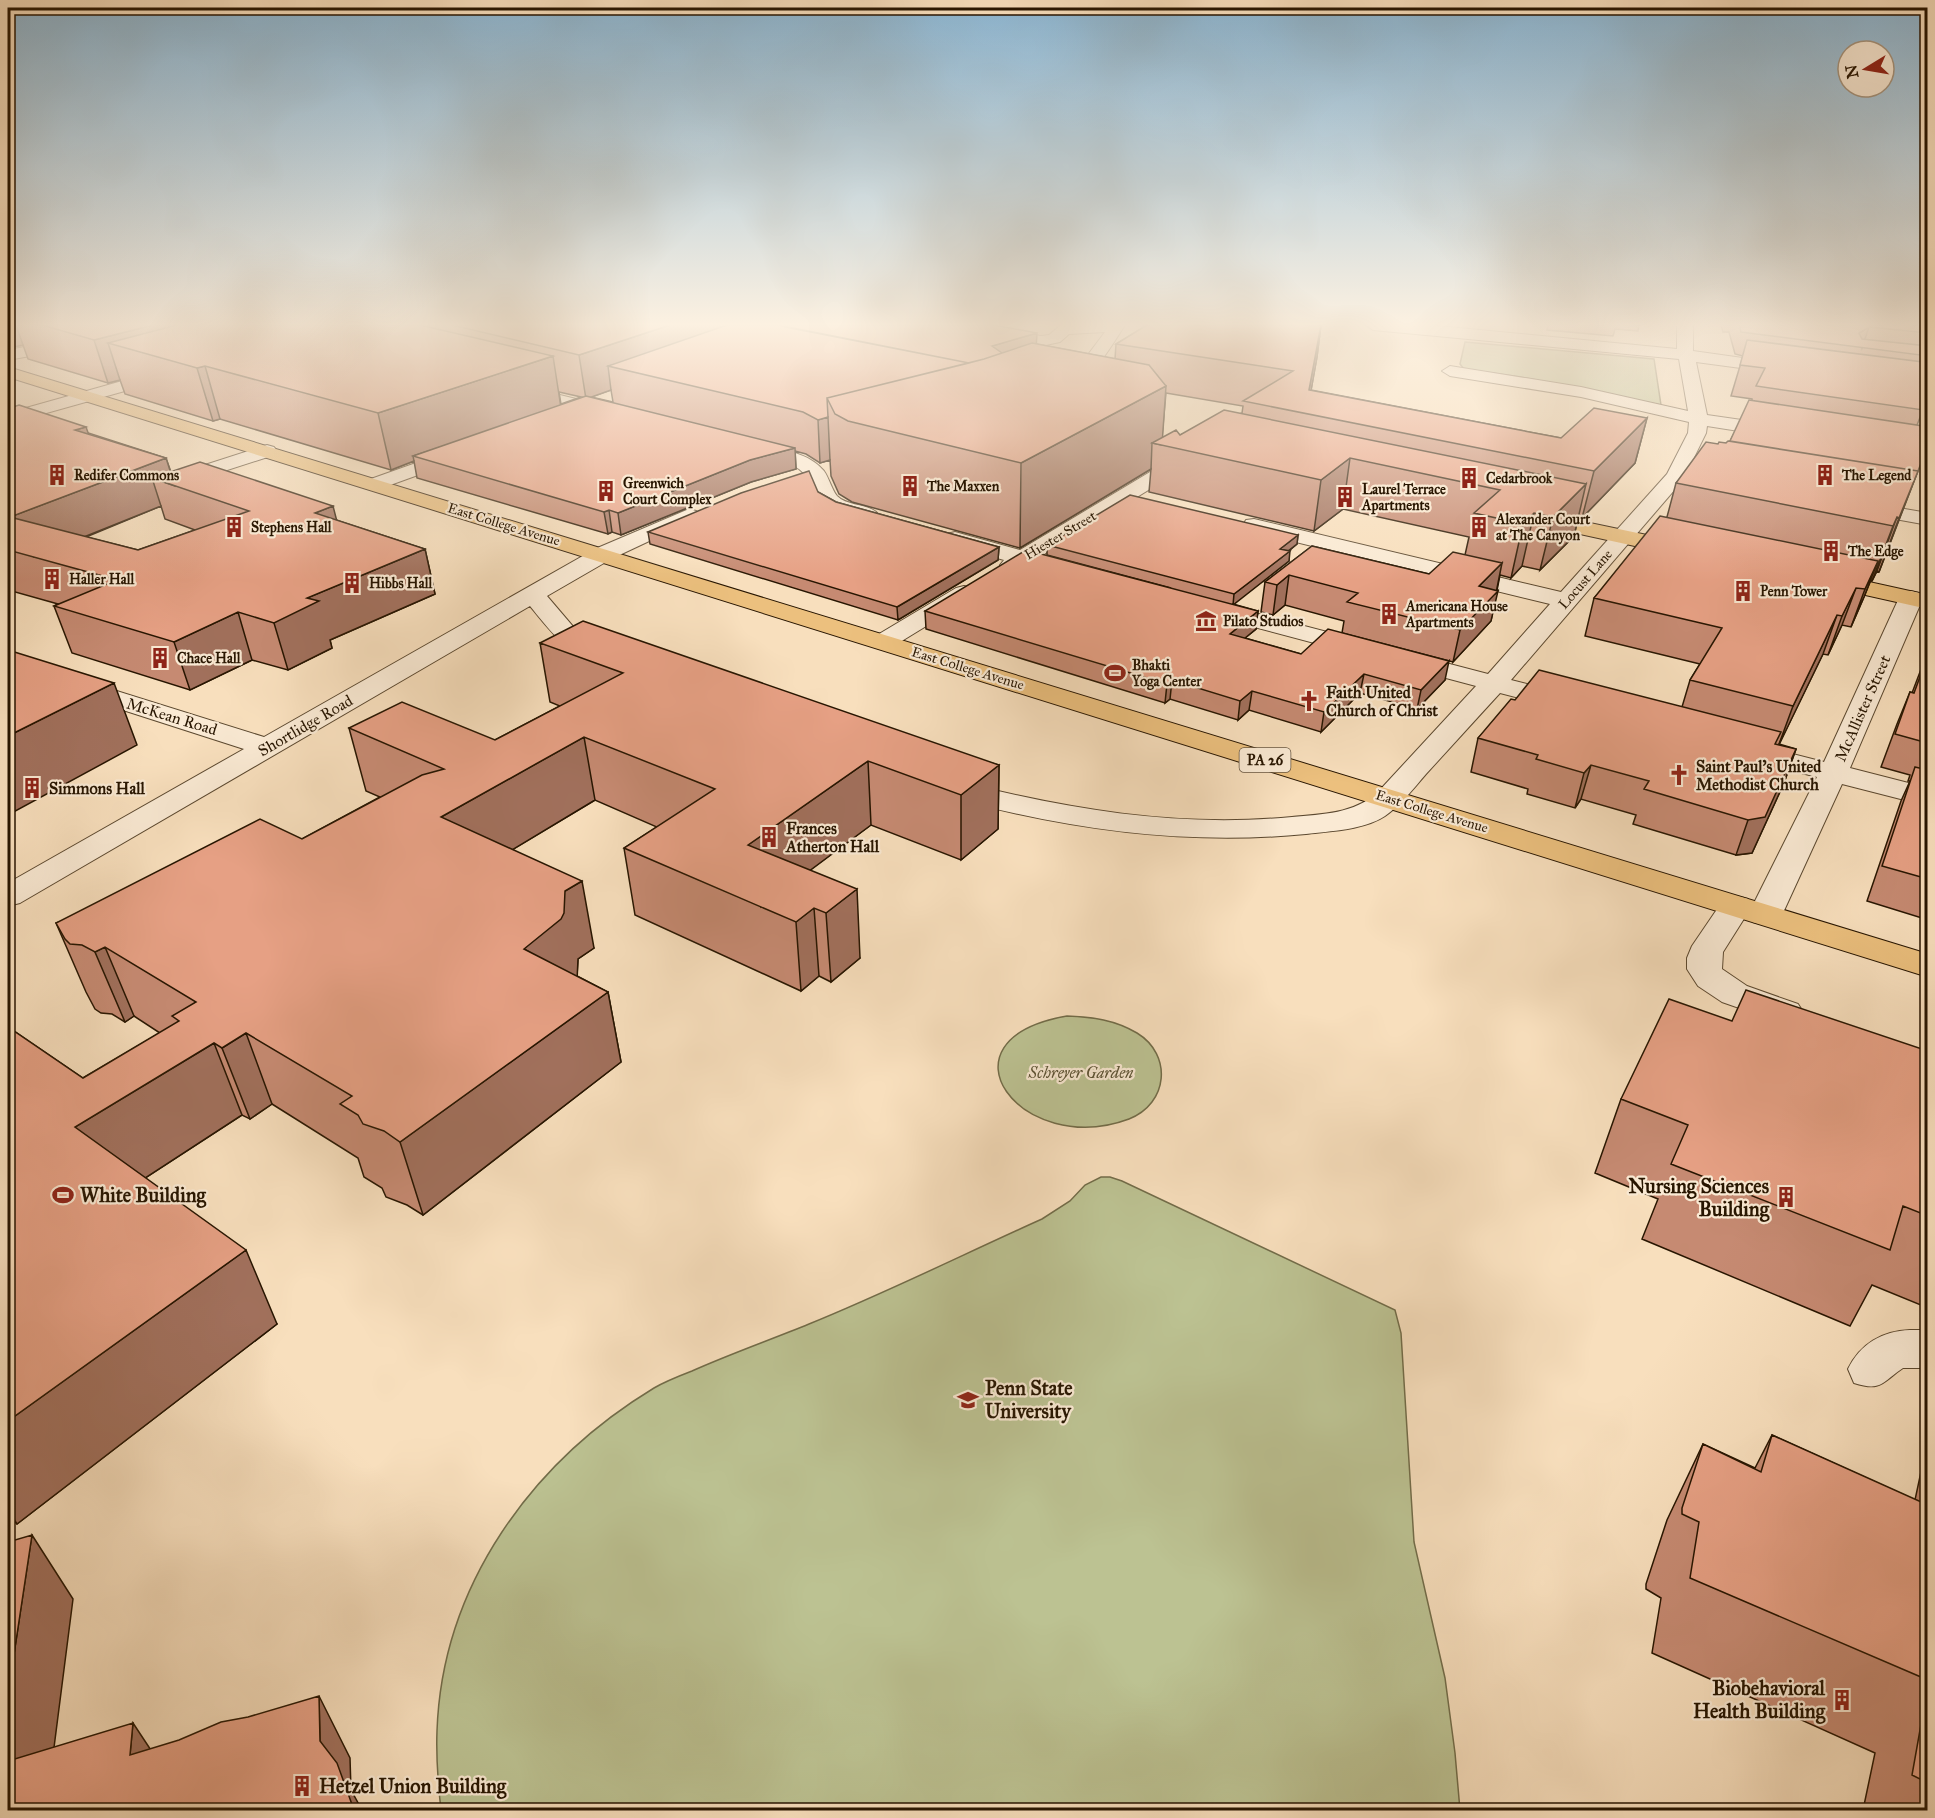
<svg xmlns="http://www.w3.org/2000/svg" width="1935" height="1818" font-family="'IM FELL Great Primer',serif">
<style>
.green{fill:#bcc292;stroke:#726c49;stroke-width:1.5}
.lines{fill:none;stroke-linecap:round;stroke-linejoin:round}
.minor-casing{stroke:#5b482f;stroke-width:2}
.major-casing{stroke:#271500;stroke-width:2}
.minor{fill:#faead4;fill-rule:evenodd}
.major{fill:#ecc07e;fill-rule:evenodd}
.wall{fill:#c68a72;stroke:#271500;stroke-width:1.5;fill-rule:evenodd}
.shaded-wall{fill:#a1705c;stroke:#271500;stroke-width:1.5}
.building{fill:#e6a084;stroke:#271500;stroke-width:1.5}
.labels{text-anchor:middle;stroke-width:4.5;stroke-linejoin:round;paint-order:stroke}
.far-poi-label{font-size:14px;font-weight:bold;fill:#271500;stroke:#faead4;text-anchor:start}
.far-street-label{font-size:14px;fill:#271500;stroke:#faead4}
.shield{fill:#faead4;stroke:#665540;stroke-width:1.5}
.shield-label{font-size:15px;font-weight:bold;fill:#271500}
.poi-label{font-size:16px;font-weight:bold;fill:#271500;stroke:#faead4;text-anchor:start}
.street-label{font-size:16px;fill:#271500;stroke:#faead4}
.park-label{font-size:16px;font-style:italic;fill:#5b5233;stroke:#faead4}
.near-poi-label{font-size:20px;font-weight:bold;fill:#271500;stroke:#faead4;text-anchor:start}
</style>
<rect width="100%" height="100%" fill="#f8dfbd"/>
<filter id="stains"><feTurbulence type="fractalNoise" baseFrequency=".00333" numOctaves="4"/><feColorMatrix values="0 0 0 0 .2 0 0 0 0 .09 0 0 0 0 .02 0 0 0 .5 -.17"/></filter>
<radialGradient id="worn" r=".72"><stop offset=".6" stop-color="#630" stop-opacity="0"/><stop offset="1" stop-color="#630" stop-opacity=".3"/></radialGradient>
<path class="green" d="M1465 342 1654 359 1661 405 1521 377 1464 369 1460 364Z
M1067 1016C1093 1017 1115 1020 1137 1033 1173 1055 1168 1104 1129 1119 1022 1159 930 1040 1067 1016Z
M1101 1177H1110L1122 1181 1395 1310 1401 1333 1414 1542 1445 1678 1455 1753 1460 1810H441C438 1784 436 1758 437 1731 442 1585 532 1462 654 1388 666 1381 679 1376 692 1371 730 1354 770 1340 809 1324 888 1292 964 1254 1042 1219L1070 1201 1085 1185Z"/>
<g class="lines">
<defs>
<path id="minor" d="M123 325H149L147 328 80 347 8 360V350L79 337Z
M979 325H994L997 328 1041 336 1049 335 1061 325H1125C1113 343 1083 396 1059 390L1056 386 1081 364 1105 332 1069 334 1060 342 1041 346 987 335 977 328Z
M1366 325H1428L1677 349V325H1693V351L1786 364 1794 369 1786 374 1696 362 1707 415 1783 426 1790 428 1792 432 1790 436 1783 438 1707 426 1706 433 1683 480 1511 680 1575 696 1579 702 1575 708 1566 710 1500 693C1475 720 1451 747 1426 774 1414 788 1401 805 1385 816 1364 830 1330 831 1306 834 1183 846 1064 829 946 796L941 790 946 784 956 781C1068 809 1175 828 1292 817 1323 814 1354 814 1378 792L1476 686 1205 614 1201 609 1205 604 1213 602 1488 674 1550 604 1246 530 1243 525 1246 520 1254 519 1561 592 1667 474 1688 433 1689 422 1581 397 1450 376 1442 371 1450 366 1581 387 1688 411 1679 359 1373 330Z
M165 369 171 370 173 374 171 378 18 421H8V413Z
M515 384 617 409 620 413 617 417 611 418 509 393 506 389 509 385Z
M751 443C775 449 807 450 824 471 829 478 832 490 837 496 848 507 870 503 879 515L875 519C862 523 827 512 819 501 811 490 811 478 799 469 783 459 762 457 744 453L741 449 744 445Z
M267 445 274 447 277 451 274 455 187 483 180 481 177 477 180 473Z
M458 448 465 450 468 454 465 458 382 488H368L365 484 368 480Z
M1187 452 1194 454 1197 458 1194 462 1041 556 1066 563 1069 568 1066 573C1051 576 1041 566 1027 566 1018 566 1015 573 1003 570L1000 565 1004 560 947 544 944 539 947 534 955 532 1020 550 1180 454Z
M1858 501 1928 513V525L1851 511 1848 507 1851 503Z
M689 509 696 511 700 515 696 519 611 559 547 596 576 630 608 651 612 656 608 661C578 669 547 627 530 606L20 903 8 906V883L244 749 8 673V657L264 737 595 549Z
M964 586 972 588 976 593 972 598 892 647 883 649 874 647 871 642 874 637 956 588Z
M1911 591 1919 593 1923 598 1850 768 1928 788V806L1842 784 1782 915 1777 922 1765 925 1753 922 1748 915 1817 777 1739 757 1735 751 1739 745 1749 743 1824 762 1899 598 1903 593Z
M1736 896 1748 899 1752 906 1723 952 1722 969 1747 986 1798 1004 1803 1012 1798 1020 1785 1024 1722 1002 1698 986 1687 969V958L1692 946 1724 899Z
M1910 1330H1928V1368H1903C1882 1382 1882 1392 1854 1383L1848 1369C1860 1344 1882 1331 1910 1330Z"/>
<path id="major" d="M8 367 1928 954V977L8 377Z
M1533 511 1685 543 1693 545 1696 550 1693 555 1685 557 1525 522 1522 517 1525 512Z
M1824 572 1928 595V609L1816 584 1812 579 1816 574Z"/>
</defs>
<use href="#minor" class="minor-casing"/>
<use href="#major" class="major-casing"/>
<use href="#minor" class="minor"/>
<use href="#major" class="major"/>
</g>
<path class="wall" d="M8 325H720V328L785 327 1036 344 1115 359 1116 344 1144 327V325H1321L1317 357 1311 390 1561 438 1647 418 1635 463 1582 518H1578L1574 536 1540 570 1522 566 1511 578 1500 575 1491 621 1453 662 1342 633 1344 621 1285 605 1273 615 1261 612 1265 582 1312 546 1429 574 1465 555 1469 537 1343 509 1314 531 1149 492 1151 469 1020 548 852 502 839 494 831 476 830 460 820 463 806 454 795 451 796 469 751 482 621 535 612 532 608 534 417 478 414 461 391 470 220 419 213 421 125 394 120 380 108 383 28 359 23 345 8 348ZM611 390 613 402 591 397ZM559 392 581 397 561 404ZM1166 393 1243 406 1242 413 1180 435 1162 437Z
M1548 325H1639L1638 331 1615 329 1613 336 1547 330Z
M1721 325H1928V377L1923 376V410L1917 425 1923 458 1879 572 1877 571 1872 581 1871 580 1864 597 1851 627 1842 625 1828 655 1823 654 1779 744 1796 749 1784 783 1752 853 1736 855 1633 824 1636 815 1581 799 1575 808 1527 794 1528 789 1471 772 1478 738 1515 700 1682 707 1690 680 1700 664 1585 636 1594 598 1667 517 1676 483 1718 444 1726 443 1730 441 1752 401V399L1731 396 1743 356 1735 354 1729 332H1723Z
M8 407 166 458 171 472 336 520 425 549 435 594 330 640 332 648 288 670 252 660 190 690 72 653 54 606 58 604 8 590ZM161 506 165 519 195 530 138 550 86 537Z
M818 492 836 502 999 547 998 560 898 620 650 544 648 532Z
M1298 535 1297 544 1289 551V561L1233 604 1258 611 1256 629 1245 638 1301 654 1445 680 1417 709 1360 693 1321 732 1249 710 1238 720 1170 699 1165 703 926 629 925 611 1171 588 1047 555V545Z
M540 643 999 765 998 829 961 860 871 825 810 870 860 958 831 982 819 976 801 991 635 915 624 848 657 827 595 800 513 849 594 948 578 959 577 976 608 992 621 1062 423 1215 407 1205 386 1197 382 1188 364 1177 358 1158 272 1104 250 1119 242 1115 145 1178 277 1324 17 1524 8 1515V1027L83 1078 160 1033 134 1016 125 1022 112 1014 101 1013 95 1009 86 992 56 923 302 839 380 797 366 791 349 728 495 740 560 706 550 702Z
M1928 651V924L1921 922 1922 918 1867 901 1901 801 1910 781H1908L1910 775 1881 767 1897 724 1910 692 1912 693Z
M1732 1021 1928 1051V1308L1872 1285 1850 1326 1642 1239 1658 1199 1595 1173 1621 1099Z
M1772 1435 1915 1500 1928 1439V1810H1863L1875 1753 1652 1653 1661 1598 1646 1589V1584L1667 1520 1703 1444 1755 1468Z"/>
<path class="shaded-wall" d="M8 325H16L23 345 8 348Z
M153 325H241L108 343 120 380 108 383 94 340Z
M670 325H720L722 350 608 366 611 390 586 399 579 355Z
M1321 325 1317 357 1307 413 1309 390Z
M1869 327 1862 348 1859 333Z
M1037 333 1036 349 992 361V346Z
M553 356 561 408 413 456 414 461 391 470 378 413Z
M205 366 220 419 213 421 197 368Z
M1166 386 1162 445 1152 443 1151 469 1020 548 1021 463Z
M828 417 830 460 820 463 818 420Z
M1647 418 1635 463 1582 518 1594 471Z
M86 427 100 466 75 430Z
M795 448 796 469 751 482 621 535 618 513 750 460Z
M166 458 175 486 152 478 161 506 34 557 10 517Z
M1350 458 1343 509 1314 531 1321 480Z
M1918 471 1898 522 1879 572 1899 518Z
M1586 484 1574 536 1540 570 1553 517Z
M333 506 344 549 315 513Z
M609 510 612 532 608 534 604 512Z
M1534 513 1522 566 1511 578 1523 524Z
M1897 517 1877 571 1872 581 1893 526Z
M1298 535 1297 544 1279 558 1280 549Z
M999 547 998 560 898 620 897 607Z
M425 549 435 594 330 640 332 648 288 670 274 623 307 598Z
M1290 551 1289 561 1233 605 1234 594Z
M1878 561 1864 597 1851 627 1865 589Z
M1502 563 1496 593 1498 591 1491 621 1453 662 1460 630 1479 586Z
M1289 575 1285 605 1273 615 1277 585Z
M1856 588 1842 625 1828 655 1842 616Z
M1258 611 1256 629 1228 652 1230 634Z
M238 612 252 660 190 690 174 642Z
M1837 615 1823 654 1778 747 1793 706Z
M1449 661 1445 680 1417 709 1421 690Z
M1364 674 1360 693 1321 732 1324 712Z
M1172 680 1170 699 1165 703 1167 684Z
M114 683 137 745 8 815V736Z
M1252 691 1249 710 1238 720 1240 701Z
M584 737 595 800 457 883 441 817Z
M1796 749 1784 783 1752 853 1736 855 1748 820Z
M868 761 871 825 761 907 748 845Z
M999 765 998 829 961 860V795Z
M1591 765 1581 799 1575 808 1584 773Z
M582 881 594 948 578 959 577 981 524 949 565 891Z
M857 889 860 958 831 982 826 913Z
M814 908 819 976 801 991 796 922Z
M105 947 134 1016 125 1022 95 952Z
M608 992 621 1062 423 1215 400 1142Z
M246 1033 272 1104 250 1119 222 1048Z
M214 1043 242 1115 110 1201 75 1127Z
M246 1250 277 1324 17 1524 8 1510V1421Z
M32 1535 73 1599 46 1810 8 1779V1694Z
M319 1696 350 1758 351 1790 362 1810H354L320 1741Z
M133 1723 174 1785 130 1755Z"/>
<path class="building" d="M42 325H153L94 340Z
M177 325H420L553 356 378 413 205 366 197 368 108 343Z
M452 325H670L579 355Z
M727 325H778L969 363 827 398 828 417 818 420 803 412 608 366Z
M786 325H994L1037 333 992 346 1002 353 984 359 969 363 785 327Z
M1147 325H1321L1309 390 1561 438 1594 408 1647 418 1594 471 1243 401 1293 371 1116 344Z
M1739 325H1928V333L1869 327 1859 333 1862 339 1928 346V353L1920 352V355L1741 332Z
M1747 340 1923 362V410L1756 386 1765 368 1740 365Z
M1032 343 1149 365 1166 386 1021 463 848 421 835 414 827 398 984 359Z
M586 396 795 448 750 460 618 513 609 510 604 512 413 456Z
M1749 400 1923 426V458L1918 471 1730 441Z
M19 405 86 427 75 430 166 458 10 517 138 550 249 511 152 478 200 462 333 506 315 513 425 549 307 598 319 601 274 623 238 612 174 642 54 606 117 580 8 550V407L10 408Z
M1224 410 1586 484 1553 517 1534 513 1523 524 1474 513 1500 490 1350 458 1321 480 1152 443 1176 430 1180 435Z
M1728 441 1918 471 1899 518 1897 517 1893 526 1676 483 1706 442 1718 444 1719 442 1726 443Z
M809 471 818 492 836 502 999 547 897 607 648 532 741 493Z
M1130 495 1298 535 1280 549 1290 551 1234 594 1047 545Z
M1660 516 1878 561 1865 589 1856 588 1842 616 1837 615 1793 706 1690 680 1722 628 1594 598Z
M1312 546 1429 574 1453 552 1502 563 1479 586 1498 591 1460 630 1347 602 1358 593 1289 575 1277 585 1265 582Z
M1026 550 1258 611 1230 634 1301 654 1328 629 1449 661 1421 690 1364 674 1324 712 1252 691 1240 701 1172 680 1167 684 925 611Z
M583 621 999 765 961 795 868 761 748 845 857 889 826 913 814 908 796 922 624 848 715 789 584 737 441 817 582 881 565 891 564 913 561 919 524 949 608 992 400 1142 384 1131 363 1124 358 1115 340 1104 352 1096 246 1033 222 1048 214 1043 75 1127 246 1250 8 1421V1027L83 1078 179 1021 172 1016 196 1002 105 947 95 952 82 945 70 944 65 939 56 923 260 819 302 839 422 775 444 769 349 728 402 702 495 740 623 673 540 643Z
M8 650 114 683 8 736Z
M1928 655V749L1922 747 1924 742 1895 734 1910 692 1914 693Z
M1539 670 1781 732 1775 744 1796 749 1765 817 1748 820 1644 789 1649 781 1591 765 1584 773 1536 759 1538 755 1478 738 1511 699 1515 700Z
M1915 767 1928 770V879L1882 866Z
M1746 990 1928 1051V1216L1903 1206 1890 1250 1671 1164 1688 1125 1621 1099 1669 999 1732 1021Z
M1772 1435 1928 1505V1680L1690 1578 1699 1522 1682 1514V1508L1703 1444 1761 1472Z
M32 1535 8 1694V1542Z
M1928 1685V1783L1912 1775Z
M319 1696 320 1741 337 1763 354 1810H8V1761L133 1723 130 1755 179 1740 221 1722 248 1717Z"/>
<linearGradient id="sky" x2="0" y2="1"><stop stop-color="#8bb7d5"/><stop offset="0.56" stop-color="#fcf1e1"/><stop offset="1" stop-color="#fcf1e1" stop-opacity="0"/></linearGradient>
<rect width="1935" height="580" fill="url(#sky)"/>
<defs>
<symbol id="building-bare" viewBox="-9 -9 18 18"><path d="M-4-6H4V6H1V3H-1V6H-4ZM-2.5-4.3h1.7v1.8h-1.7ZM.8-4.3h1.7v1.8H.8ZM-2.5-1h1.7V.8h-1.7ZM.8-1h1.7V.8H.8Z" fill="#8f2418" stroke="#faead4" stroke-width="2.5" paint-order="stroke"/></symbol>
<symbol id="museum-bare" viewBox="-9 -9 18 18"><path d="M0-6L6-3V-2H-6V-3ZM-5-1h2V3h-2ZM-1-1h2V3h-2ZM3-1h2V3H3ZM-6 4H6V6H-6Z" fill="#8f2418" stroke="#faead4" stroke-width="2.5" paint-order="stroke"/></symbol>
<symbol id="stadium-bare" viewBox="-9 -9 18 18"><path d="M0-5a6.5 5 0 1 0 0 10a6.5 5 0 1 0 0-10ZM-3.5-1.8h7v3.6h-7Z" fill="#8f2418" stroke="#faead4" stroke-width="2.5" paint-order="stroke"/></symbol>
<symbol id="church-bare" viewBox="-9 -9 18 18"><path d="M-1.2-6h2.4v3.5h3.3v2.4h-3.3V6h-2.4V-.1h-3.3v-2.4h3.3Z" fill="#8f2418" stroke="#faead4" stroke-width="2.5" paint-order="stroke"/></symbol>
<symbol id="university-bare" viewBox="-9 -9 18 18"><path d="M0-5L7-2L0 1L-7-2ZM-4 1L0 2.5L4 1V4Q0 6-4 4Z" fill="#8f2418" stroke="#faead4" stroke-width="2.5" paint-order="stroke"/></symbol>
</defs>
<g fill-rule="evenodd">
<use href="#building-bare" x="42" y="460" width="30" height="30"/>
<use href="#building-bare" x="1810" y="460" width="30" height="30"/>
<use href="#building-bare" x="1454" y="463" width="30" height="30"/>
<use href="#building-bare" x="895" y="471" width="30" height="30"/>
<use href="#building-bare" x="591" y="476" width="30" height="30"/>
<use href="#building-bare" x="1330" y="482" width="30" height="30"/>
<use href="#building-bare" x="219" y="512" width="30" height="30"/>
<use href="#building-bare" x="1464" y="512" width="30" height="30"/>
<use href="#building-bare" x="1816" y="536" width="30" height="30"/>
<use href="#building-bare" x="37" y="564" width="30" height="30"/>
<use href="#building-bare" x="337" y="568" width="30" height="30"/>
<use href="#building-bare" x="1728" y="576" width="30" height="30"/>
<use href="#building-bare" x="1374" y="599" width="30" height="30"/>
<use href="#museum-bare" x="1191" y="606" width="30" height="30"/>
<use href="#building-bare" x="145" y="643" width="30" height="30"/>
<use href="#stadium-bare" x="1100" y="658" width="30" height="30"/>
<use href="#church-bare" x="1294" y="686" width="30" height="30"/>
<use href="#church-bare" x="1664" y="760" width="30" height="30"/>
<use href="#building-bare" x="17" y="773" width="30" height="30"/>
<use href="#building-bare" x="754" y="822" width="30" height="30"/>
<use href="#stadium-bare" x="48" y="1180" width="30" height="30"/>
<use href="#building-bare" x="1771" y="1182" width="30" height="30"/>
<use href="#university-bare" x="953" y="1385" width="30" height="30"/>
<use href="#building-bare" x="1827" y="1685" width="30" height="30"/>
<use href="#building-bare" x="287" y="1771" width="30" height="30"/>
</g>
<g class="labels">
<g class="far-poi-label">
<text x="74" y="480">Redifer Commons</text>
<text x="1842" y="480">The Legend</text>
<text x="1486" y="483">Cedarbrook</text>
<text x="623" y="488">Greenwich<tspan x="623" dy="16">Court Complex</tspan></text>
<text x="927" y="491">The Maxxen</text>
<text x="1362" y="494">Laurel Terrace<tspan x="1362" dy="16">Apartments</tspan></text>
<text x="1496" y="524">Alexander Court<tspan x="1496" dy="16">at The Canyon</tspan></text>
<text x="251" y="532">Stephens Hall</text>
<text x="1848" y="556">The Edge</text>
<text x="69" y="584">Haller Hall</text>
<text x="369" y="588">Hibbs Hall</text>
<text x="1760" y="596">Penn Tower</text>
<text x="1406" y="611">Americana House<tspan x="1406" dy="16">Apartments</tspan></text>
<text x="1223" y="626">Pilato Studios</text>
<text x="177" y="663">Chace Hall</text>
<text x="1132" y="670">Bhakti<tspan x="1132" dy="16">Yoga Center</tspan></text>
</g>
<g class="far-street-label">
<text transform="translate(504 524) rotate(17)" y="5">East College Avenue</text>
<text transform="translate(1060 535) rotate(-31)" y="5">Hiester Street</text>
<text transform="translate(1585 579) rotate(-49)" y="5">Locust Lane</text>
<text transform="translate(968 668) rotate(17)" y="5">East College Avenue</text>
<text transform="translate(1432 811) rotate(17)" y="5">East College Avenue</text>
</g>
<rect class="shield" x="1239.5" y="748" width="51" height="24" rx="4.5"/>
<g class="shield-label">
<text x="1265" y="765">PA 26</text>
</g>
<g class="poi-label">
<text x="1326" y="698">Faith United<tspan x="1326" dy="18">Church of Christ</tspan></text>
<text x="1696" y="772">Saint Paul's United<tspan x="1696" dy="18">Methodist Church</tspan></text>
<text x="49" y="794">Simmons Hall</text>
<text x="786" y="834">Frances<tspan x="786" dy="18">Atherton Hall</tspan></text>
</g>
<g class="street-label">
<text transform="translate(1862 708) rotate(-66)" y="6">McAllister Street</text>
<text transform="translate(172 716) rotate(17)" y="6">McKean Road</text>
<text transform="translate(305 725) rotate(-30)" y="6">Shortlidge Road</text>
</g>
<g class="park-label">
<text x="1081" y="1078">Schreyer Garden</text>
</g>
<g class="near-poi-label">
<text x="1769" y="1193" text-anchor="end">Nursing Sciences<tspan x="1769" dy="23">Building</tspan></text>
<text x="80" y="1202">White Building</text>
<text x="985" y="1395">Penn State<tspan x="985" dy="23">University</tspan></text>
<text x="1825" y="1695" text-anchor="end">Biobehavioral<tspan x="1825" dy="23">Health Building</tspan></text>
<text x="319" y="1793">Hetzel Union Building</text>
</g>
</g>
<rect width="1935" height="1818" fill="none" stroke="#f8dfbd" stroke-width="30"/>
<rect x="9" y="9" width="1917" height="1800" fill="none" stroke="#271500" stroke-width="3"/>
<rect x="15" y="15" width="1905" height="1788" fill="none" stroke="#271500" stroke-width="1.5"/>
<g transform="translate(1866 69) rotate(259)"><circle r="28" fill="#faead4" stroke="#a6957f" stroke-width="1.5"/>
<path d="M0-4.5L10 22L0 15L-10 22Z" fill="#8f2418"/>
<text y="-9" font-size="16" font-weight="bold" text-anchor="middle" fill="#271500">N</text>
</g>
<rect width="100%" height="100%" filter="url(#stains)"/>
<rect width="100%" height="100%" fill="url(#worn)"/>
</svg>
